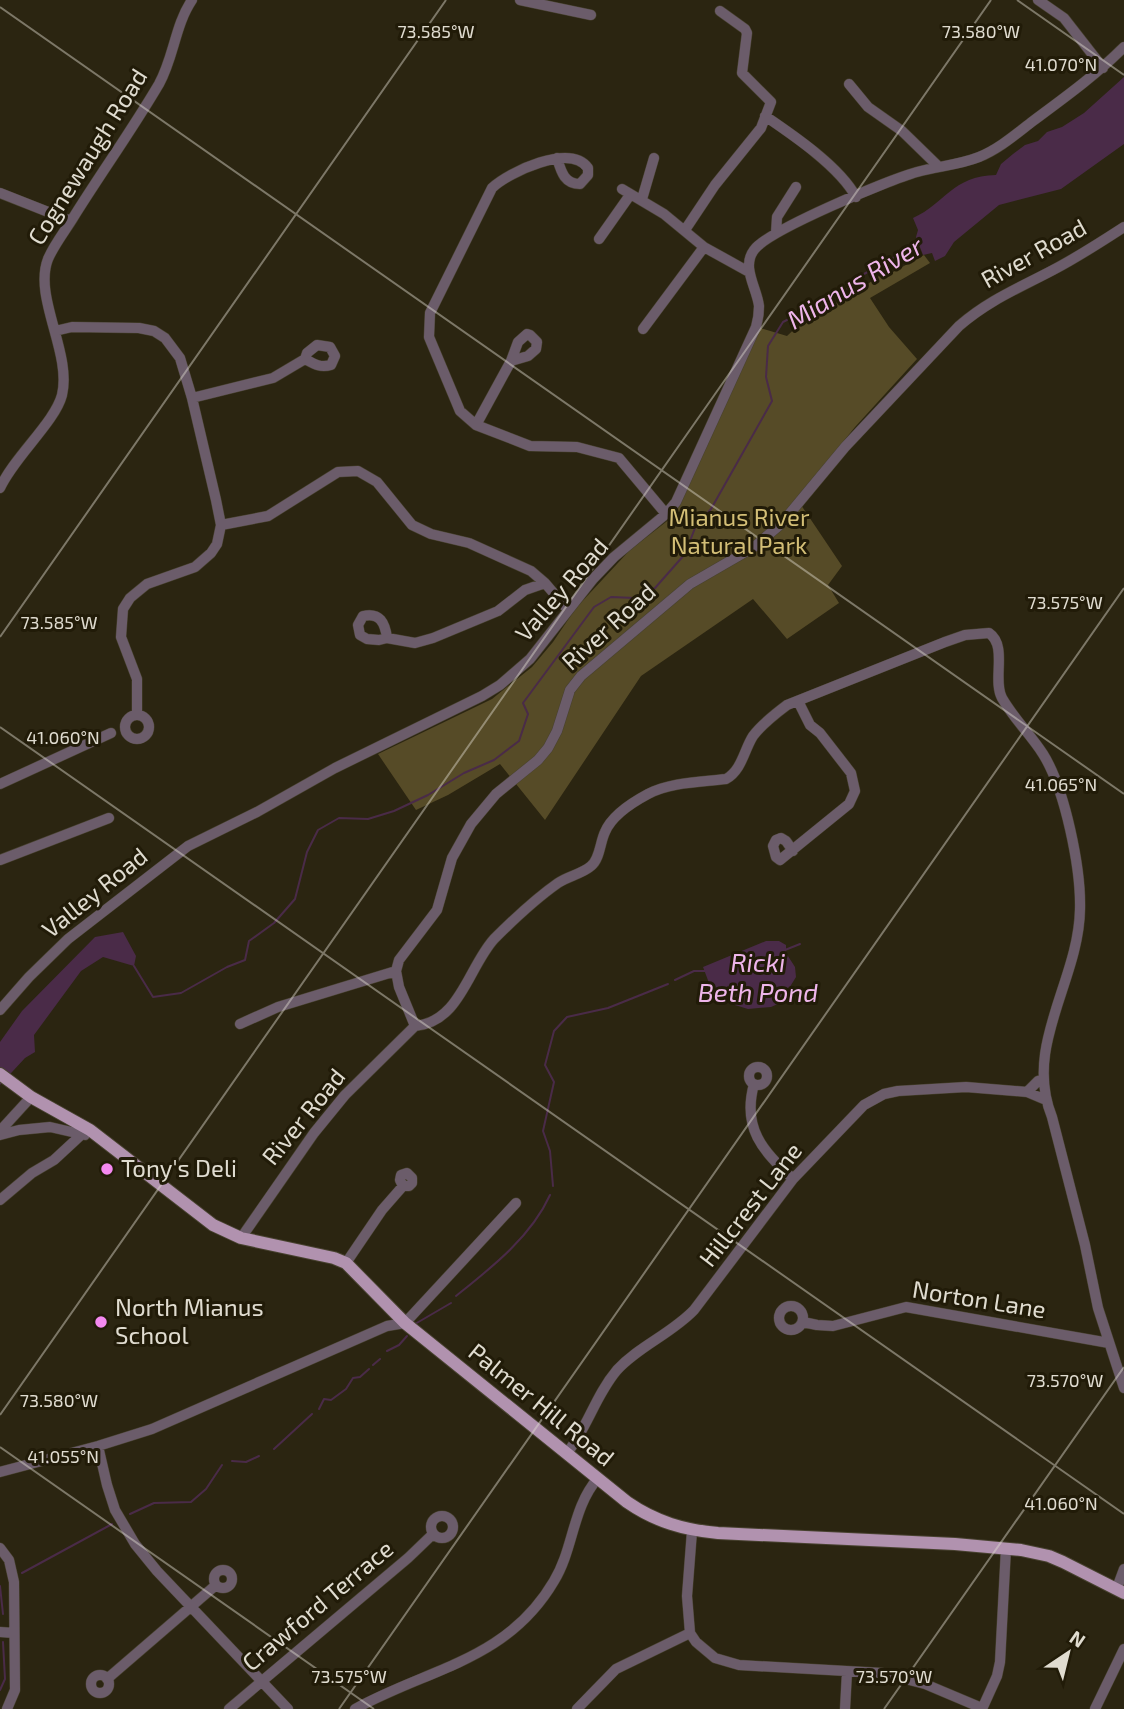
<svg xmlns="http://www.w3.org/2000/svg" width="1124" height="1709" font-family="'Exo 2',sans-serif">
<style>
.park{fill:#564b27}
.water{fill:#4a2b48}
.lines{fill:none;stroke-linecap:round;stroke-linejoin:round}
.stream{stroke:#4a2b48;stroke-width:2}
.minor-casing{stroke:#484230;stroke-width:11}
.major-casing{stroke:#484230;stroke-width:14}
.minor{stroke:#6b5c6a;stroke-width:10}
.major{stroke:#b192af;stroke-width:12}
.ticks{fill:none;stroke:#e0dcd0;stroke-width:2;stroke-opacity:0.45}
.poi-dot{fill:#f489f0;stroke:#211b08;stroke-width:2.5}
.labels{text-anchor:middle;stroke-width:6;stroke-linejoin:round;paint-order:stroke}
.street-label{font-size:24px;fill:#e0dcd0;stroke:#211b08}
.park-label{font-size:24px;fill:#d3be76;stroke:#211b08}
.poi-label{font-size:24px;fill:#e0dcd0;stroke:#211b08;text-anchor:start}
.water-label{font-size:26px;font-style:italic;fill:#eeb5ea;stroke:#211b08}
.ticks-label{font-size:18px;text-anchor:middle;fill:#e0dcd0;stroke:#211b08;stroke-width:6;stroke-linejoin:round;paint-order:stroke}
</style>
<rect width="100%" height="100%" fill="#2b2511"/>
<path class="park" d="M924 255 930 263 870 298 889 327 917 359 855 427 797 499 842 566 828 585 839 603 787 639 753 599 641 676 545 820 500 764 448 795 416 810 378 754 492 699 532 667 553 642 576 608 630 550 671 518 689 485 760 328 787 336 805 319 855 293 879 276 893 272Z"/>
<path class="water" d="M1124 77V144L1061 189 999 205 954 242 945 256 935 261 932 253 923 255 916 237 918 230 913 218C946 203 952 176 996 175L1001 164 1013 154 1025 145 1038 141 1047 132 1062 127 1084 113Z
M123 932 136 956 134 966 103 957 81 971 34 1035 35 1052 25 1058 0 1085V1042L22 1011 95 937Z
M766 941H779L786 945V953L795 967 796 977 780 1003 771 1007 748 1009 715 999 703 967Z"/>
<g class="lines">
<path class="stream" d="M785 950 800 944
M134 966 153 997 181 993 227 967 245 960 249 941 274 923 295 899 307 852 318 830 339 818 368 819 394 811 428 795 464 773 494 760 519 741 528 714 523 703 594 607 611 597 635 598 655 588 685 554 695 528 711 509 772 401 766 377 768 346 783 322 851 287 864 274 902 253 921 245
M675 980 694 971H705
M553 1186 550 1151 543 1131 554 1082 545 1065 554 1031 567 1017 608 1008 668 984
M456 1296C491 1268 531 1237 550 1195
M415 1324 451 1303
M387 1351 399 1345 407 1336
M373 1365 380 1359
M319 1409 324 1399 331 1400 346 1389 353 1378 360 1377 369 1369
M274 1449 312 1414
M232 1461 246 1462 259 1456
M130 1514 154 1503 191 1502 206 1489 222 1465
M22 1573 112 1524
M0 1586 3 1614
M0 1690 5 1679 3 1642"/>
<defs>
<path id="minor" d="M520 0 591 15
M1038 0 1064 18 1103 68
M849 84 868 107 902 131 939 167
M765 116C793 135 840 167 856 197
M557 158C561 171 564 184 580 184L588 175V168C570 143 509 172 492 188L430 313 429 337 460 411 476 425 530 446 577 447 619 458 666 514
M622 189 664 214 704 247 749 272
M0 193 71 221
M642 199 654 158
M685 230 715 185 761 128 771 102 742 73 747 33 745 29 720 11
M776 233 777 217 796 187
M599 239 630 195
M643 329 704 247
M55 331 72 327 139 328 154 331 165 338 180 358 192 398 216 500 221 525 217 544 211 553 195 567 147 584 130 598 123 609 121 637 137 679V715
M192 398 273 378 305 359 307 353 317 345 330 347 335 356 331 365C320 368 314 364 305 359
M476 425 511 361 518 342 527 334 530 335 537 342 536 349 528 356 511 361
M0 488C14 457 55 422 62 395 72 353 33 297 48 259 54 245 65 231 73 218 101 173 132 130 159 84 174 57 175 25 192 0
M221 525 268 516 338 472 358 471 377 482 412 525 431 534 469 543 531 571 545 583
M387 638C385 623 380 612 363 616L358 625 360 635 367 639 379 640 387 638 415 643 433 638 498 611 525 590 545 583 568 610
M125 727a12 12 0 1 1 24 0a12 12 0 1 1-24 0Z
M0 784 111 733
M793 851 786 841 781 838 776 840 773 846 776 857 780 860 849 804 855 791 851 773 820 733 810 725 798 701
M0 860 109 818
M0 1010 29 977 68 939 188 846 257 812 335 768 482 696 500 685 530 659 593 579 614 557 666 514 676 502 756 327C758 320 759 313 759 306 757 288 741 267 754 250 768 230 889 180 917 172 938 166 959 165 979 157 999 149 1016 134 1033 121 1064 98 1096 75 1124 47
M240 1024 278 1007 396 971
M415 1026C460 1022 468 968 494 939 511 922 538 897 558 883 568 876 582 874 591 866 600 859 600 842 605 832 612 815 633 802 648 794 670 782 702 782 726 779 742 770 744 750 753 736 762 724 775 714 787 705L945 642 965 635 989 633C1008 646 992 680 1002 698 1014 719 1031 735 1043 754 1065 789 1081 868 1080 909 1079 981 1023 1045 1052 1117L1085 1245 1098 1308 1124 1388
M415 1026 399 987 396 971 399 960 437 910 452 858 471 824 496 794 538 760 548 748 557 731 570 690 581 676 690 584 754 547 781 524 845 447 959 326C989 300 1019 288 1053 270 1078 257 1101 242 1124 227
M749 1076a9 9 0 1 1 18 0a9 9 0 1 1-18 0Z
M754 1084C742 1128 762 1150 793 1179
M1027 1092 1038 1081 1044 1079
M0 1131 31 1097
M0 1135 19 1130 50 1127 85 1135
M0 1200 32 1173 54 1160 81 1135
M241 1238 314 1133 345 1095 415 1026
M346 1263 382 1210 403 1186 400 1180 401 1175 407 1173 412 1178V1183L409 1186H403
M779 1318a12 12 0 1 1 24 0a12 12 0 1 1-24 0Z
M803 1322 817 1325 833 1326 906 1307 1109 1343
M98 1446 107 1485 115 1510 135 1544 157 1571 288 1709
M567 1453C588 1427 595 1396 617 1370 639 1346 671 1334 694 1310L793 1179 864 1105 884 1094 898 1091 966 1087 1027 1092 1046 1100
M0 1472 98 1446 152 1429 387 1326 405 1323 516 1203
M431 1527a11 11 0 1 1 22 0a11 11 0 1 1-22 0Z
M692 1531 687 1596 690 1633 696 1642 715 1658 739 1665 882 1673 925 1684 982 1708
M0 1548 9 1560 14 1582 15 1690 7 1709
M214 1579a9 9 0 1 1 18 0a9 9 0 1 1-18 0Z
M1117 1588 1124 1569
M0 1632 14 1633
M91 1684a9 9 0 1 1 18 0a9 9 0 1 1-18 0Z
M107 1679 216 1585
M229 1709 408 1558 433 1534
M355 1709C429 1668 507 1661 554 1581 574 1548 572 1508 598 1478
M577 1709 616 1669 690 1633
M845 1709 847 1672
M982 1709 997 1676 1000 1662 1006 1548
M1095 1709 1124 1649"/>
<path id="major" d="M0 1074 31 1097 90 1130 213 1225 241 1238 334 1258 346 1263 405 1323 627 1502C656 1522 684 1530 718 1533L955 1544 1021 1550 1049 1556 1063 1562 1124 1593"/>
</defs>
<use href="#minor" class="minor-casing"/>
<use href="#major" class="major-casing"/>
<use href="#minor" class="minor"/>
<use href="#major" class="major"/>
</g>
<path class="ticks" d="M1017 0 1124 75M0 7 1124 794M0 637 446 0M0 727 1124 1514M0 1415 991 0M0 1447 374 1709M339 1709 1124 588M884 1709 1124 1367"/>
<g class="poi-dot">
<circle cx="107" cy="1169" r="7"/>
<circle cx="101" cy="1322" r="7"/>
</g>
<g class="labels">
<g class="street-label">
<text transform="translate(88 157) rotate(-58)" y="8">Cognewaugh Road</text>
<text transform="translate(1034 254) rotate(-29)" y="8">River Road</text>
<text transform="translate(562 590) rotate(-49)" y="8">Valley Road</text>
<text transform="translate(609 627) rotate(-42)" y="8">River Road</text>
<text transform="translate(95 893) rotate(-39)" y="8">Valley Road</text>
<text transform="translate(304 1117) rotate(-51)" y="8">River Road</text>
<text transform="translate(751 1205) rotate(-52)" y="8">Hillcrest Lane</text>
<text transform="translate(979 1300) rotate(9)" y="8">Norton Lane</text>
<text transform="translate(541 1405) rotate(39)" y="8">Palmer Hill Road</text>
<text transform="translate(318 1606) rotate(-40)" y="8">Crawford Terrace</text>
</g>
<g class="park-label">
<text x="739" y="526">Mianus River<tspan x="739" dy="28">Natural Park</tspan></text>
</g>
<g class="poi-label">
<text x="121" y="1177">Tony's Deli</text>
<text x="115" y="1316">North Mianus<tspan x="115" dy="28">School</tspan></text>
</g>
<g class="water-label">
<text transform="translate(855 283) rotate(-31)" y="9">Mianus River</text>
<text x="758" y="972">Ricki<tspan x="758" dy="30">Beth Pond</tspan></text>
</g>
</g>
<g class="ticks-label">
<text x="436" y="38">73.585°W</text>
<text x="981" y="38">73.580°W</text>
<text x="1061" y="71">41.070°N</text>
<text x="1065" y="609">73.575°W</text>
<text x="59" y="629">73.585°W</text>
<text x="63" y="744">41.060°N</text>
<text x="1061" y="791">41.065°N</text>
<text x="1065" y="1387">73.570°W</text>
<text x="59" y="1407">73.580°W</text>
<text x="63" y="1463">41.055°N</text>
<text x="1061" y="1510">41.060°N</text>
<text x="349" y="1683">73.575°W</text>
<text x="894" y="1683">73.570°W</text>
</g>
<g transform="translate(1068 1653) rotate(35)" stroke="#211b08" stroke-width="5" paint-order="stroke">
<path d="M0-5L12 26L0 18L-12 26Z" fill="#e0dcd0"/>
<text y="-10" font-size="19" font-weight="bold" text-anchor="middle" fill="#e0dcd0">N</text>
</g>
</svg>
